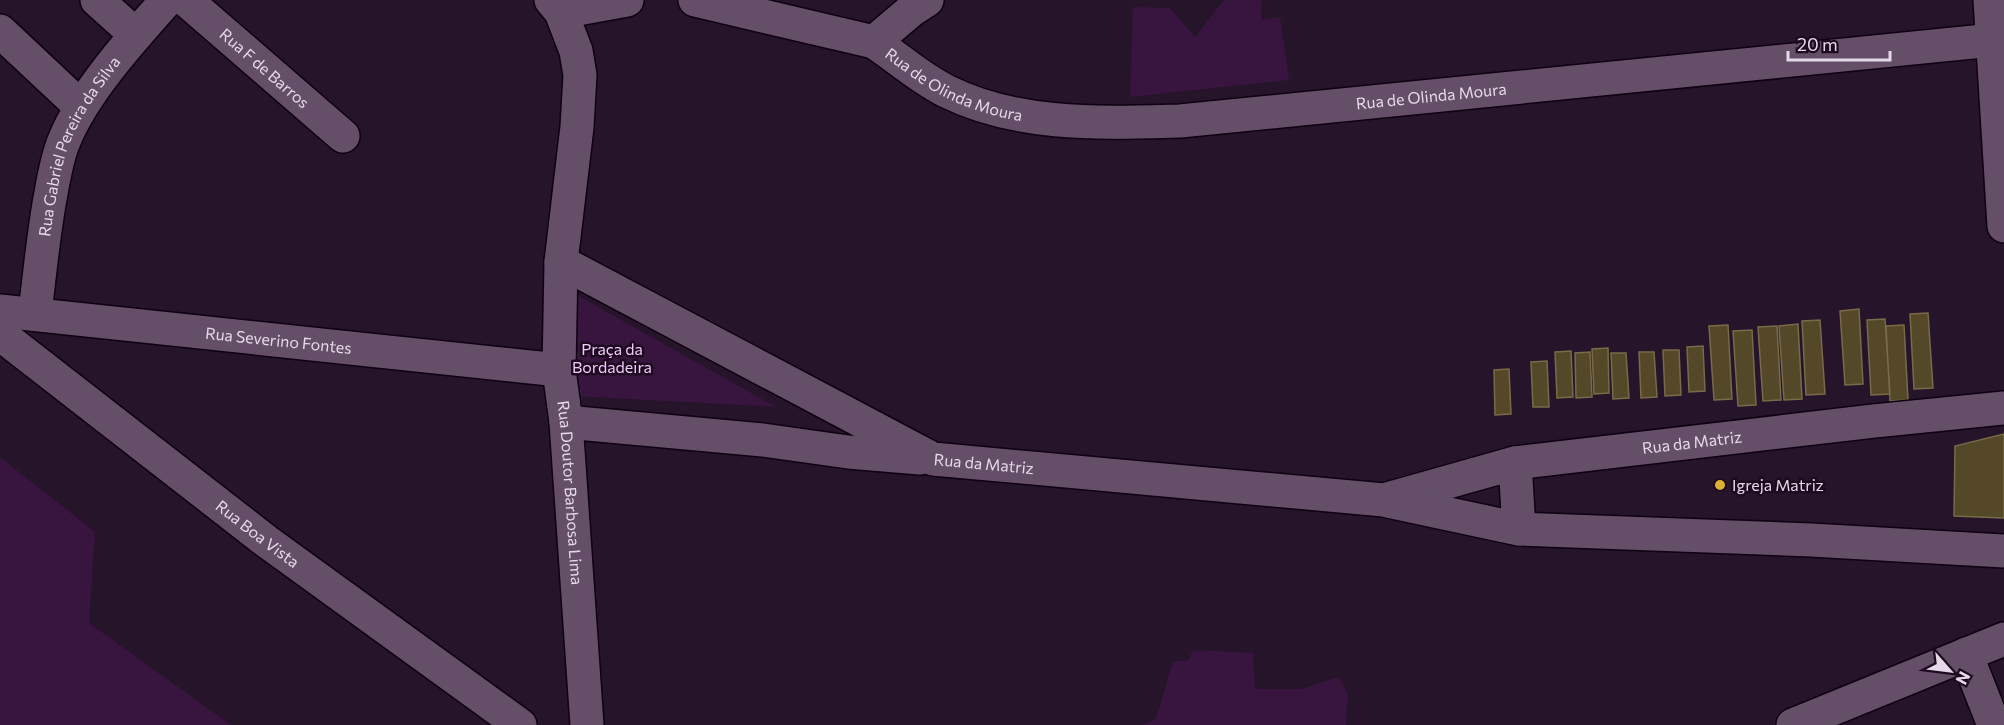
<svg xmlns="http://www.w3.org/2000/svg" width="2004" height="725" font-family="Commissioner,sans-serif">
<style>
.green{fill:#37153e}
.building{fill:#544828;stroke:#786b4a;stroke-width:1.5}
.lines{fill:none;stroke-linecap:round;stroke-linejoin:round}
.minor-casing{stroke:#0f0112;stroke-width:36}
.tertiary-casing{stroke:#0f0112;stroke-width:36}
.minor{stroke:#644e68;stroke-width:33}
.tertiary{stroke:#644e68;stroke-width:33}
.poi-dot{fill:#deb133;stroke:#1d0a20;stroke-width:2}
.labels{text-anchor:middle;stroke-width:5;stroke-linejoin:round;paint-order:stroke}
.street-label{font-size:16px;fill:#e5d8e8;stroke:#1d0a20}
.park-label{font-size:16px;fill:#f1caf9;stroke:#1d0a20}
.poi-label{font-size:16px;fill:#e5d8e8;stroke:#1d0a20;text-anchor:start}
</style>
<rect width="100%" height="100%" fill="#26142a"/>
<path class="green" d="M1224 0H1262L1261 20 1280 17 1289 80 1130 97 1133 7 1170 8 1195 37Z
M573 293 776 407 573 396Z
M0 457 95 532 89 623 231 725H0Z
M1193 650 1253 653 1255 689H1302L1338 677 1348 693 1346 725H1141L1156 719 1173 661H1188Z"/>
<path class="building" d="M1859 309 1863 384 1845 385 1840 311Z
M1928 313 1933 388 1914 389 1910 314Z
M1885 319 1890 394 1871 395 1867 320Z
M1820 320 1825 394 1806 395 1802 321Z
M1798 324 1802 399 1784 400 1779 326Z
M1728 325 1732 399 1714 400 1709 326Z
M1904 325 1908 400 1890 401 1886 326Z
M1777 326 1781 400 1763 401 1758 327Z
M1752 330 1756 405 1738 406 1733 331Z
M1703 346 1705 391 1689 392 1687 347Z
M1608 348 1609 393 1594 394 1592 349Z
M1663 350H1679L1681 395 1665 396Z
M1571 351 1573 397 1557 398 1555 352Z
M1590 352 1592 397 1576 398 1575 353Z
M1639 352H1654L1657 397 1641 398Z
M1611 353H1626L1629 398 1613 399Z
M1547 361 1549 407H1533L1531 362Z
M1509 369 1511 414 1495 415 1494 370Z
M2004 434V518L1954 516 1955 446Z"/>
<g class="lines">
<defs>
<g id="minor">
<path d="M97 0 136 35"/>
<path id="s1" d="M186 0 343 136"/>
<path d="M695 0 874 42 913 9 927 0"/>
<path d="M1990 0 2004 226"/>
<path d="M561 12 627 0"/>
<path d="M0 31 81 107"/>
<path id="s2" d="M874 42C898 58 920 78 946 91 1018 127 1102 123 1180 121L2004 39"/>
<path id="s3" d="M0 311 559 370"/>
<path id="s4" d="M35 314C39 277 43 240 49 204 53 183 56 160 64 141 83 93 133 38 167 0"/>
<path d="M1515 463 1519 529"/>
<path d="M1966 654 1994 725"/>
</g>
<g id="tertiary">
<path id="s5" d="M551 0 561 12 576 51 580 75 577 127 561 262 559 370 566 422 587 725"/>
<path id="s6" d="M561 262 933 459 1384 500 1515 463 1874 421 2004 408"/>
<path id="s7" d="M0 334 266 541 520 725"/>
<path d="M566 422 763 440 848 452 920 458"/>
<path d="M1388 501 1519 529 1811 540 2004 551"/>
<path d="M1793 725 2004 639"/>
</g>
</defs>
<use href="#minor" class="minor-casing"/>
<use href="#tertiary" class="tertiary-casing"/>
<use href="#minor" class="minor"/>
<use href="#tertiary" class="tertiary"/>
</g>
<circle class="poi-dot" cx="1720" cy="485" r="6"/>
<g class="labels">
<g class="street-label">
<text dy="6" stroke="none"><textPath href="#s1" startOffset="104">Rua F de Barros</textPath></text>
<text dy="6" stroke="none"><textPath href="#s2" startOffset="92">Rua de Olinda Moura</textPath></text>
<text dy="6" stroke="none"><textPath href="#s2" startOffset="578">Rua de Olinda Moura</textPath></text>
<text dy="6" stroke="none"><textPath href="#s4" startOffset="176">Rua Gabriel Pereira da Silva</textPath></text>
<text dy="6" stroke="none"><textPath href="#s3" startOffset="280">Rua Severino Fontes</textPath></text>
<text dy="6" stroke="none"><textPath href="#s6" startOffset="1188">Rua da Matriz</textPath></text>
<text dy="6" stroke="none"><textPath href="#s6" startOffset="472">Rua da Matriz</textPath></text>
<text dy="6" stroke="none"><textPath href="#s5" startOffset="501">Rua Doutor Barbosa Lima</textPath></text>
<text dy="6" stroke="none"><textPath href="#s7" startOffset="326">Rua Boa Vista</textPath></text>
</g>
<g class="park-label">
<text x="612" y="355">Praça da<tspan x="612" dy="18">Bordadeira</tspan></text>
</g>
<g class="poi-label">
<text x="1732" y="491">Igreja Matriz</text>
</g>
</g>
<g transform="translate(1950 671) rotate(118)" stroke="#1d0a20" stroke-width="4.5" paint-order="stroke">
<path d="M0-4.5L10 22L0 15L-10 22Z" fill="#e5d8e8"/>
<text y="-9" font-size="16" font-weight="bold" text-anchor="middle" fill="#e5d8e8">N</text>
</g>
<path d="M1788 51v9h102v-9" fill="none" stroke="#e5d8e8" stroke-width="3"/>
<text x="1797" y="51" font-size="18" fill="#e5d8e8" stroke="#1d0a20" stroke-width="4.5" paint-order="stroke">20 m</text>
</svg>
